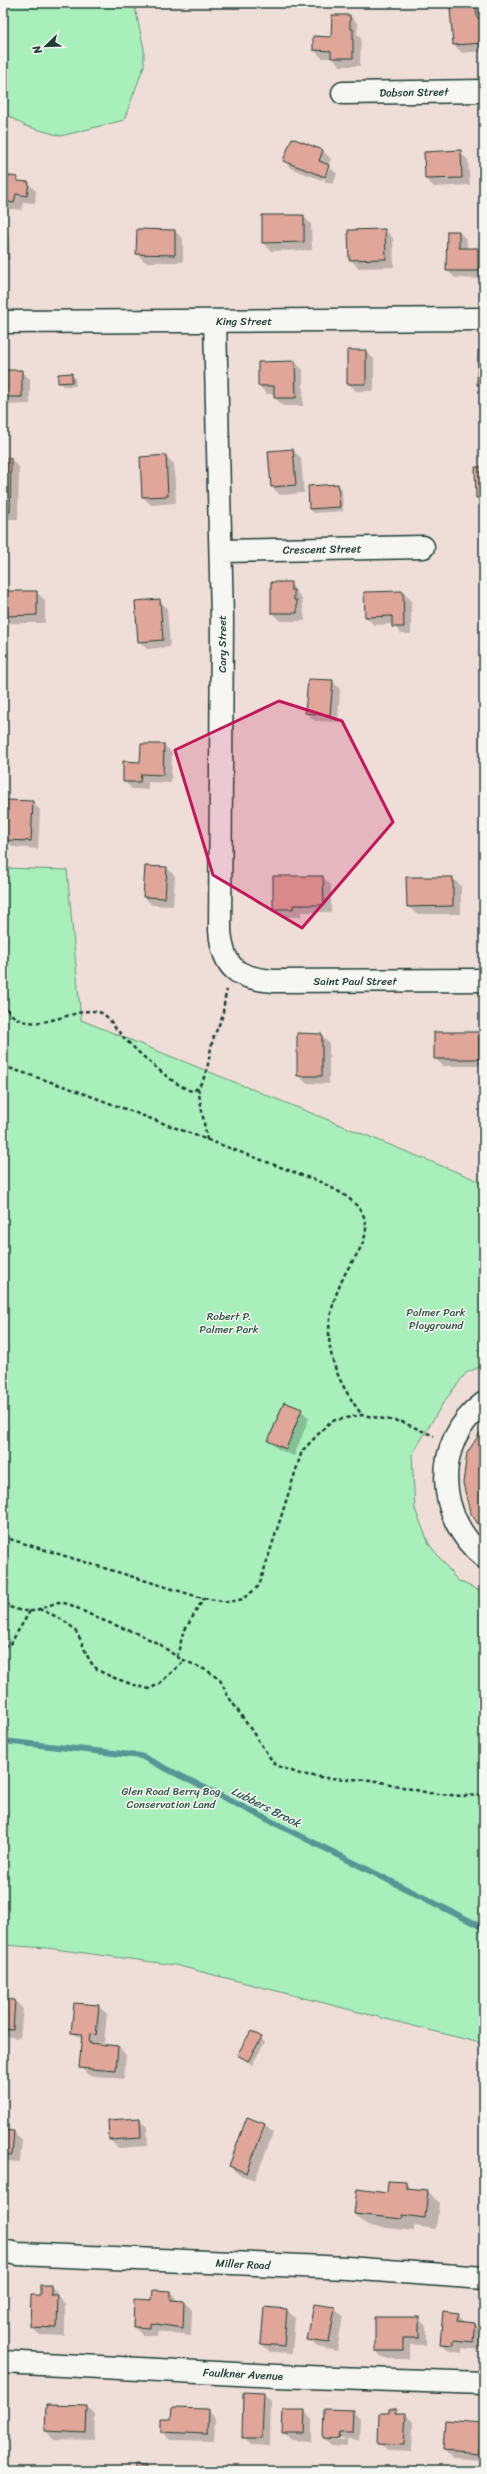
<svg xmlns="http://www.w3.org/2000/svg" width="487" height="2474" font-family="Sriracha,sans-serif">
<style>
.green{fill:#a8efbc;stroke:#649678}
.shadow{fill:#0003;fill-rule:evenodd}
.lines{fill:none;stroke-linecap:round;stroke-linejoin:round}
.stream{stroke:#599696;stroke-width:6}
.building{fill:#dfa699;stroke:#1f3d34}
.minor-casing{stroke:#1f3d34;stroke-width:25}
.path{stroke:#1f3d34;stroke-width:2.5;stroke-dasharray:4 3;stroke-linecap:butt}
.minor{stroke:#f6f6f2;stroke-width:22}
.marked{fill:#c2185b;fill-opacity:0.2;stroke:#c2185b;stroke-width:3;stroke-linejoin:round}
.labels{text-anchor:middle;stroke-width:3;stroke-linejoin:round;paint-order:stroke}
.street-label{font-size:11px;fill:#1f3d34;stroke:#f6f6f2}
.park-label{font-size:11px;fill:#345848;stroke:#f6f6f2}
.water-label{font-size:12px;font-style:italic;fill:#325b55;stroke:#f6f6f2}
</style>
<rect width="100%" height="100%" fill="#efded7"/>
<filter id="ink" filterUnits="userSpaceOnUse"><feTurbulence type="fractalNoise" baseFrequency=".025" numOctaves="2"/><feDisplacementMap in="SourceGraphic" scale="8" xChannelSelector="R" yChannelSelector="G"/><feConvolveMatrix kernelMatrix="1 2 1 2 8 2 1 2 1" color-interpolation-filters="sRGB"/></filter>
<g filter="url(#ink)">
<path class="green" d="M3 3H134L144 49V66L124 120 61 136 25 126 3 112Z
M3 868 67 870 81 1020 484 1183V1365L466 1373 443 1403 412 1455 415 1509 429 1544 457 1580 484 1593V2044L175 1965 47 1948 3 1945Z"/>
<path class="shadow" d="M476 7 484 15V51L462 53 454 45Z
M350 16 358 24 357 34 361 38 360 66H340L333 58H322L314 50 332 38Z
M323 151 331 159 328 166 337 174 333 184 324 181 329 169H327L322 180 292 169 284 161Z
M460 152 468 160 470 185 434 187 426 179Z
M3 176 17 178 21 182 28 183 36 191 35 203 23 202 22 210 3 208Z
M303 216 311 224 312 250 271 251 263 243Z
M3 229 9 235 10 260H3Z
M385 230 393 238 394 267 358 268 350 259Z
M175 231 183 239V262H145L137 254Z
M459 232 467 240V249H478L484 255V279L455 278 447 270Z
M365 351 374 359V391H356L348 383Z
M484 351V391L478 384Z
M295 362 303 370V406H283L275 398V394H267L259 386Z
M3 371H21L30 379V404L3 405Z
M71 374 75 378 76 386H63L59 382Z
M293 450 301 458 304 493 280 495 272 487Z
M166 456 174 464 176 503 151 505 143 497Z
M3 459H10L19 467 18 519H3Z
M484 468V504L477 497Z
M338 485 342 489 343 511 314 513 310 509Z
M290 583 302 599 305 621H280L272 613Z
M3 592H36L45 600V623H11L3 616Z
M402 592 411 600V634H401L393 624 374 625 366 617Z
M159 600 167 608 170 647 147 649 139 641Z
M332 681 340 689 338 722 315 721 306 713Z
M164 745 172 753 171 783 148 782V790L132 789 124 781Z
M32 802 40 810 38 849 13 847 5 839Z
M167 868 175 876 173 906 152 905 144 897Z
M323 877 331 885V912H301V917H282L274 909Z
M452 878 461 886V914H416L408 906Z
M478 1033 484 1039V1066H443L435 1058Z
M321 1035 329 1043V1084L306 1083 298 1075Z
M301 1410 309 1418 294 1456 278 1449 270 1441Z
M3 2000 15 2001 23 2009 20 2038 3 2036Z
M98 2006 107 2014 104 2043 97 2042V2045L118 2046 126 2055 124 2079 88 2075 80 2067 83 2040 72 2032Z
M251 2032 265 2042 252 2065 238 2054Z
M139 2119 147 2127 148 2146 118 2148 110 2140Z
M3 2120 8 2124 7 2132H14L22 2140 20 2162 3 2161Z
M265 2125 273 2133 255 2180 238 2174 230 2166Z
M406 2183 412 2190 428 2191 439 2203 436 2229 414 2226V2231L367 2226 355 2214Z
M51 2286 65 2304V2336L40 2335 31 2327 41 2296Z
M171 2292 179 2302H184L192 2310 191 2335 158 2331 157 2336 142 2335 134 2327 135 2300 153 2301Z
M314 2305 335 2308 343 2316 337 2351 317 2347 309 2339Z
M287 2310 295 2318 292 2353 270 2352 262 2344Z
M458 2314 466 2322 475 2323 483 2331 481 2350 462 2348V2353L449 2351 441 2343Z
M418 2318 426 2326V2345H410V2359H384L376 2351Z
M263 2394 271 2402 270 2446 251 2445 243 2437Z
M87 2407 95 2415 94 2440 54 2439 46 2431Z
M207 2410 215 2419 214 2441 170 2440 162 2432 172 2420Z
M325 2410 352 2411 360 2419 359 2441 347 2440V2447L332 2446 324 2438ZM331 2438 344 2439V2441L331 2440Z
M395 2410 399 2414H405L413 2422 412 2452 387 2451 379 2443 390 2414Z
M304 2411 312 2419V2441L291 2440 283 2432Z
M481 2424 484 2427V2460L452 2458 444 2450Z"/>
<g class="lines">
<path class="stream" d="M3 1741 141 1756 484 1928"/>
</g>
<path class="building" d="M476 6 477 18H484V43L453 45 450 8Z
M332 15H350V28L353 29V58H331V51L313 50V36L331 37Z
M292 138 323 150 319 161 329 165 325 177 283 161Z
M461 150 462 178 425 179 424 152Z
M3 175 17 177V181L29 182 27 196 16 194 14 203 3 201Z
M262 215H304V242L262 243Z
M137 229 175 230V255L136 254Z
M385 229 386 259 349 260 348 230Z
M447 231H459V248H478V271H446Z
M347 350H366V384H347Z
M478 350H484V385H477Z
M295 361 296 398H274V386H258V362Z
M3 370H22V397H3Z
M72 373V382L58 383V374Z
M293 449 296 485 271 487 268 451Z
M166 455 168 496 142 497 140 457Z
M3 458H11L10 512H3Z
M475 467H484V498H476Z
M338 484 340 507 309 509 308 486Z
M271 582H291V590H294V600H297V613H271Z
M3 591H37V615L3 616Z
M403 591 404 627H392V616L365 617 364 592Z
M160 599 163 640 138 642 135 601Z
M308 679 333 680 330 715 305 713Z
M141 744H164L163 775 141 774 140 782H123V761L140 762Z
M6 800 33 801 31 841 4 840Z
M145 866 167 867 165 898 143 897Z
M273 876H323L324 905H293V909H273Z
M406 877H453V906L407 907Z
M434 1032H479V1059H434Z
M297 1033 322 1034V1076H297Z
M284 1402 302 1409 286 1449 268 1441Z
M484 1427V1533L470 1512 463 1483 467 1453Z
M3 1999 15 2000 13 2030 3 2029Z
M74 2003 99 2005 96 2035 90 2034 89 2043 118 2046 116 2071 79 2068 82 2034 71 2033Z
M251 2031 262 2037 248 2061 237 2055Z
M247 2117 265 2124 247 2173 229 2166Z
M140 2118 141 2138 109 2140 108 2120Z
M3 2130 14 2131 12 2155 3 2154Z
M388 2181 406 2182V2188L428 2190 425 2218 403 2215 402 2219 354 2214 357 2189 387 2193Z
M40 2285H51V2295H58L57 2328 30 2327 31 2295H40Z
M153 2290 171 2291V2300L184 2301 183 2328 150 2323V2328L133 2327 134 2299 152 2300Z
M314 2304 335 2307 329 2343 307 2340Z
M264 2307 287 2309 284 2346 261 2344Z
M443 2311 459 2313 457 2320 475 2322 473 2342 454 2340V2345L440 2344Z
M375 2317H419V2338H403V2351H375Z
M243 2392 264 2393 262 2438H242Z
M46 2405 87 2406 86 2433 45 2431Z
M172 2408 208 2409 207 2434 161 2432V2419H171Z
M324 2409 353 2410 352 2433H340L339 2439 323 2438Z
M389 2409H396L395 2413H406L404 2445 378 2444 379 2413H389Z
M283 2410H305L304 2433H282Z
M445 2420 481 2423 479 2453 443 2450Z
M135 2465 146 2466 145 2471H135Z"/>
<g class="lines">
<defs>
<path id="minor" d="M343 93 484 91
M215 321 222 619 220 930C223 969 237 978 274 981L484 980
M3 322 484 319
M222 551 423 547
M484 1403C431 1442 436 1518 484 1557
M3 2251 18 2254 347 2268 484 2278
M3 2362 277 2376 484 2383"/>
</defs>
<use href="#minor" class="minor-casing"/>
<path class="path" d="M3 1003C26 1048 80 999 103 1014 110 1018 113 1026 119 1032 129 1045 180 1092 194 1091 208 1080 208 1060 212 1043 214 1034 219 1026 222 1017 224 1008 224 999 227 990
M3 1066 69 1088 323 1183C341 1193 367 1205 366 1229 365 1247 351 1261 344 1276 318 1330 327 1368 362 1415
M198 1088 207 1140
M3 1537 202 1598 229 1602 243 1599 259 1586 302 1451 331 1421 362 1415 402 1422 434 1436
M3 1605 22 1611H34L58 1602 69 1604 97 1618 141 1635 161 1645 177 1657 208 1671 220 1680 228 1696 275 1765 300 1774 327 1778 372 1780 429 1793 461 1796 484 1795
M39 1609C51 1614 69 1621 76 1632 85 1644 85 1659 97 1669 105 1676 139 1687 150 1689L160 1683 184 1661
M3 1647 11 1643 30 1611
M177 1657 183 1633 204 1598"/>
<use href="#minor" class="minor"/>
</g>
</g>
<path class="marked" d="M279 701 342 721 393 822 302 928 213 875 175 750Z"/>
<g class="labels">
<g class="street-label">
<text transform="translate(414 92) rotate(-1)" y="4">Dobson Street</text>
<text x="244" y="325">King Street</text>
<text transform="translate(322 549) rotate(-1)" y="4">Crescent Street</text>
<text transform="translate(222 644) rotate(-90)" y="4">Cary Street</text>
<text x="355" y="985">Saint Paul Street</text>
<text transform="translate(243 2264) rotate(3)" y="4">Miller Road</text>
<text transform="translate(243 2374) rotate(3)" y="4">Faulkner Avenue</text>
</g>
<g class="park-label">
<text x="436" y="1316">Palmer Park<tspan x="436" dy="13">Playground</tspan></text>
<text x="229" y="1320">Robert P.<tspan x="229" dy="13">Palmer Park</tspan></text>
<text x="171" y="1795">Glen Road Berry Bog<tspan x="171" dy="13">Conservation Land</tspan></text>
</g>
<g class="water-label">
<text transform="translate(266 1807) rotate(27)" y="4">Lubbers Brook</text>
</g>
</g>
<rect width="487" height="2474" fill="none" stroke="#f6f6f2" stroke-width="16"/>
<rect x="8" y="8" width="471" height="2458" fill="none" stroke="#1f3d34" stroke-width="1.5" filter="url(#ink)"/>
<g transform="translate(46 46) rotate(247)" stroke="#f6f6f2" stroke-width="3" paint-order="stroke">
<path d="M0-3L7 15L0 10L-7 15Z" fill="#1f3d34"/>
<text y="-6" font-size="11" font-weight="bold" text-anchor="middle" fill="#1f3d34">N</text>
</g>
</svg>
